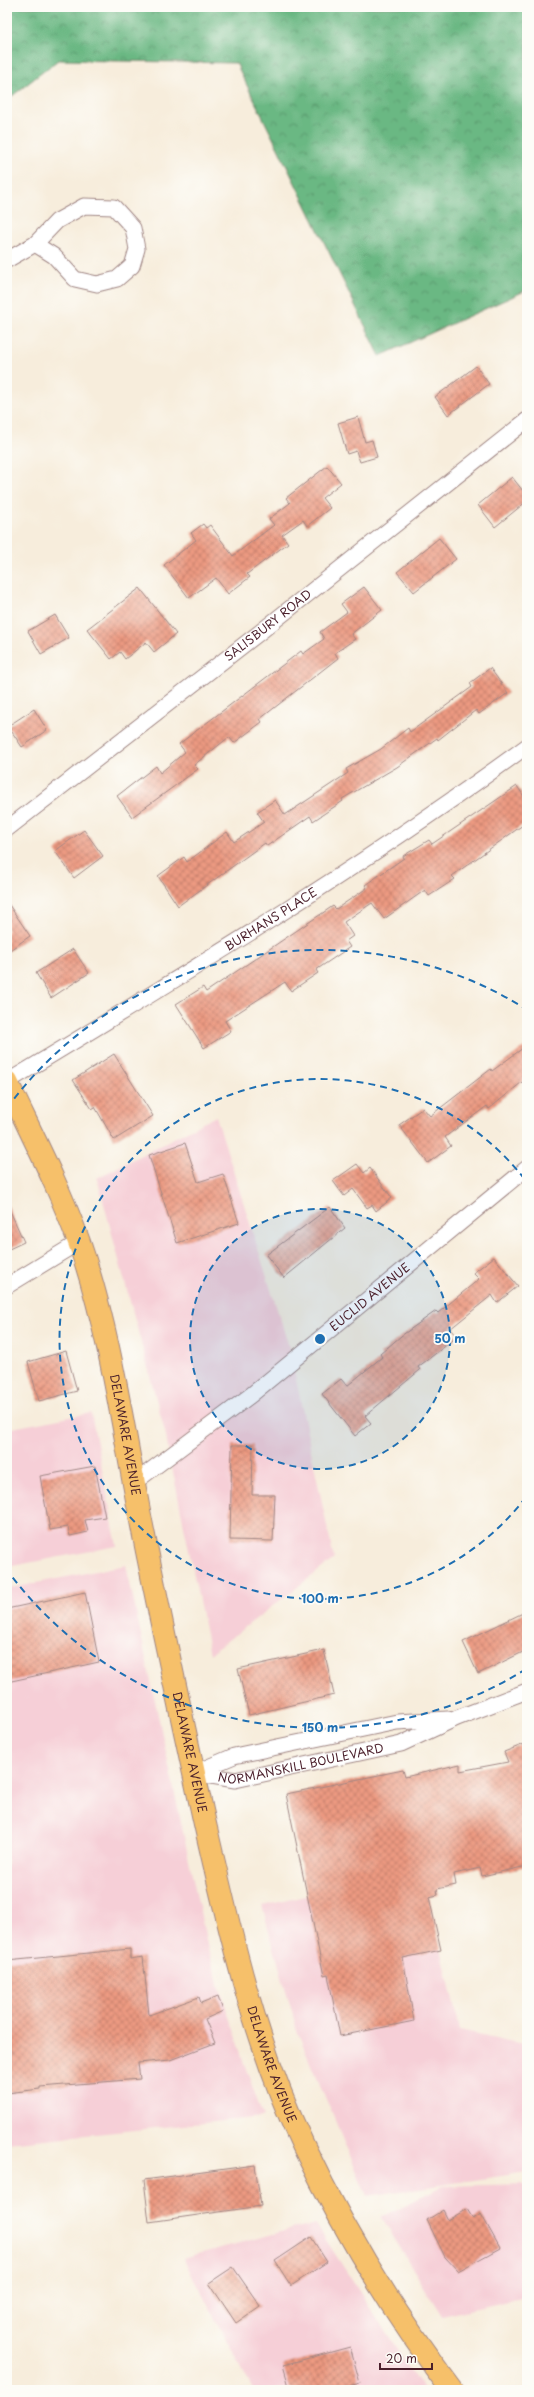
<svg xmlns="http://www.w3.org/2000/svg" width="534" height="2397" font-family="'Playpen Sans',sans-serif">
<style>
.built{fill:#f6cfd7}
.forest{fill:url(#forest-crowns);stroke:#5a6c57}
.building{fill:url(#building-cross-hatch)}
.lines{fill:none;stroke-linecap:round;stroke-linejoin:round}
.minor-casing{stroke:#a08684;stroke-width:17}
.primary-casing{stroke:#a08684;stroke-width:24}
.minor{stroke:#fff;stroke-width:15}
.primary{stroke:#f6c06b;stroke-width:22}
.ring{fill:none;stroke:#1f6fb2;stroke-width:2;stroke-dasharray:7 5}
.labels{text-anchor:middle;stroke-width:3.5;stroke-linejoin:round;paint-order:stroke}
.street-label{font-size:12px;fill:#4a1f2b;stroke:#fdfcf7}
.centre{fill:#1f6fb2;stroke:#fdfcf7;stroke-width:2}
.ring-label{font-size:12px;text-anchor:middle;font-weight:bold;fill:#1f6fb2;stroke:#fdfcf7;stroke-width:3.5;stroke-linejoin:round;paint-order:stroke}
</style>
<defs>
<pattern id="forest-crowns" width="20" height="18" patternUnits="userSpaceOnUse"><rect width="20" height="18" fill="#6ab883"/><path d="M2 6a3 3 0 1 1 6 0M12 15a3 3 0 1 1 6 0" fill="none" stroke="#59956b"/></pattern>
<pattern id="building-cross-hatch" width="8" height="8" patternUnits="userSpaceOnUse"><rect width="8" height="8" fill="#ec9a81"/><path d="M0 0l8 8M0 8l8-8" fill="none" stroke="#c17d6a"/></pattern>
</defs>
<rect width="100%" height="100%" fill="#fdfcf7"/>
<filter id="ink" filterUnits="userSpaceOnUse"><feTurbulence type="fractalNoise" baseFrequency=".025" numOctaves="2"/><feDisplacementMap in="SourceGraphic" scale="8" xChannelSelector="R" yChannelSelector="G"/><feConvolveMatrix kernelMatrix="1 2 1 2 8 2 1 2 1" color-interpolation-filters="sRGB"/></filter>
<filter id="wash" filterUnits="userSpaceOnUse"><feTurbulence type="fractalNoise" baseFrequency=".012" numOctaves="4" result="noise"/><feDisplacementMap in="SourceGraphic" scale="16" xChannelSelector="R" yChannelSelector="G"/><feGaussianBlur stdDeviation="0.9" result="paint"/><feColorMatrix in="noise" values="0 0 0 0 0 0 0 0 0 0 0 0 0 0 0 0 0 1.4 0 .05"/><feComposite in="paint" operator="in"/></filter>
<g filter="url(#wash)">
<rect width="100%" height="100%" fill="#f7eddc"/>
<path class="built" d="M216 1116 289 1347 334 1559 210 1654 165 1432 97 1178Z
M91 1413 117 1546 7 1567V1429Z
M126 1565 208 1949 238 2046 263 2117 7 2143V1589Z
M424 1877 460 2030 527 2045V2172L367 2196 298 2033 262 1906 355 1885Z
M527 2184V2297L442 2316 381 2217 443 2186Z
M315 2223 423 2390H253L183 2258Z"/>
<path class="forest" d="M7 7H527V290L380 356 236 63 58 60 7 100Z"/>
<g id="blocks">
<path class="building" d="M476 366 489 384 448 415 435 397Z
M358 417 365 442 372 440 377 457 360 462 356 451 347 454 338 423Z
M327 466 341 483 322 498 330 508 307 526 303 520 282 535 288 543 247 574 250 577 228 594 216 578 189 598 164 565 196 540 191 533 203 524 206 528 210 525 233 556 274 525 269 519 290 503 286 498Z
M512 477 527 496V501L495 527 478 505Z
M439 538 456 559 414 592 397 572Z
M364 587 382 610 351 634 355 639 335 653 338 658 260 719 262 722 234 743 229 737 194 765 198 769 132 817 117 796 156 766 160 773 185 752 179 744 301 651 303 654 324 639 320 632 347 612 341 604Z
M140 588 176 634 154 652 146 642 125 659 120 652 111 659 87 629Z
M55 615 69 638 41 654 28 631Z
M490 668 508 693 479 714 476 710 438 740 437 738 397 767 342 799 343 801 313 821 310 816 267 846 265 843 178 906 158 876 184 857 187 862 227 832 234 842 264 822 257 812 275 800 285 815 348 773 346 769 381 749 408 728 410 732 472 687 470 683Z
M34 709 47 730 22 747 8 726Z
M517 786 527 801V822L452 876 455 879 429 896 425 890 384 919 372 903 344 922 353 936 346 941 350 947 316 970 318 973 291 991 285 982 225 1021 231 1031 204 1048 176 1004 203 987 206 992 333 906 336 909 367 888 365 885 404 858 403 856 429 840 432 844Z
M84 830 103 856 74 878 55 851Z
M7 902 30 936 7 952Z
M73 949 89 973 51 998 36 973Z
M527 1045V1078L489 1109 487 1106 445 1137 451 1146 428 1163 399 1125 423 1108 430 1116 491 1069 492 1071Z
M114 1054 153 1116 114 1140 95 1107 92 1109 73 1080Z
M185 1143 198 1182 223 1174 239 1223 177 1243 149 1155Z
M357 1164 364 1173 370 1168 392 1198 376 1211 372 1205 367 1208 353 1189 344 1196 333 1181Z
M7 1204 24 1242 7 1250Z
M330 1207 345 1228 284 1278 266 1255Z
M494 1257 518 1286 497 1303 492 1295 450 1329 457 1337 418 1367 420 1370 365 1416 371 1423 355 1436 322 1394 341 1379 347 1386 382 1357 380 1354 401 1336 436 1311 438 1313 479 1279 473 1273Z
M66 1351 77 1391 39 1401 28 1362Z
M232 1445H253L252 1495H275L273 1541 230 1540Z
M95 1466 105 1517 85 1520 88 1532 70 1536 68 1527 50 1530 40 1476Z
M85 1592 99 1662 7 1682V1609Z
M527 1611V1650L478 1674 463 1642Z
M324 1650 334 1695 249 1715 238 1669Z
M527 1743V1866L482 1876 480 1868 454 1874 456 1885 437 1889 438 1895 429 1897 441 1950 403 1958 414 2021 340 2036 328 1975 324 1976 286 1794 403 1770 405 1777 460 1764V1771L508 1762 504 1752Z
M130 1949V1959L143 1957 149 2015 199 1997 201 2003 218 1996 223 2011 205 2019 215 2043 170 2060 138 2063 140 2079 40 2087V2089L7 2093V1961Z
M255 2165 261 2206 149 2222 144 2180Z
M467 2209 473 2219 481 2214 500 2248 458 2271 445 2257 427 2220 443 2210 448 2220Z
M311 2237 327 2262 291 2286 275 2261Z
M233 2267 260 2306 236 2323 209 2283Z
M350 2347 360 2383 335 2390H290L283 2365Z"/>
</g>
</g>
<g filter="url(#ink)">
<use href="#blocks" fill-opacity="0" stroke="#a08684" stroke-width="1"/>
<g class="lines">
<defs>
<g id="minor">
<path d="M7 260 35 244 57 221 84 206 114 207 133 228 137 249 132 266 117 279 97 284 75 279 54 256 35 244"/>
<path id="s1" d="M7 829 259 633 527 420"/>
<path id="s2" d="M7 1082C184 975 361 868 527 746"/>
<path d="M7 1286 79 1242"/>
<path id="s3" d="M135 1482 251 1395 527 1168"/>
<path id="s4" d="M194 1773 235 1780 401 1744 457 1718 527 1691"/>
<path d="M194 1773 234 1756 397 1722 448 1719"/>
</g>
<g id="primary">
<path id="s5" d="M7 1082C32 1135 59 1187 79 1242 112 1337 124 1438 144 1536 163 1632 184 1728 205 1824 230 1933 255 2044 303 2145 344 2231 394 2314 452 2390"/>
</g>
</defs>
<use href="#minor" class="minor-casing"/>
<use href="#primary" class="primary-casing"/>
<use href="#minor" class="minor"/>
<use href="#primary" class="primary"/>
</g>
</g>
<circle cx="320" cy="1339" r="130" fill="#1f6fb2" fill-opacity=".12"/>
<g class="ring">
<circle cx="320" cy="1339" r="130"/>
<path d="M526 1497A260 260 0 1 1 526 1181"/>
<path d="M526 1669A389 389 0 0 1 7 1570M7 1108A389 389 0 0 1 526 1009"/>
</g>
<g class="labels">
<g class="street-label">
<text dy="4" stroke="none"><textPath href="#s1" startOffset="331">SALISBURY ROAD</textPath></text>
<text dy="4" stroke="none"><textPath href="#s2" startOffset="310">BURHANS PLACE</textPath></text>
<text dy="4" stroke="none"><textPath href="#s3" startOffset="299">EUCLID AVENUE</textPath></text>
<text dy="4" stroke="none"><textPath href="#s5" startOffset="374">DELAWARE AVENUE</textPath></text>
<text dy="4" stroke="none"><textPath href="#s5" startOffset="698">DELAWARE AVENUE</textPath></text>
<text dy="4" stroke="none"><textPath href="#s4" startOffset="109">NORMANSKILL BOULEVARD</textPath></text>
<text dy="4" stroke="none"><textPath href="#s5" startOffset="1021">DELAWARE AVENUE</textPath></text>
</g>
</g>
<circle cx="320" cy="1339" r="6" class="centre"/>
<g class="ring-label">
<text x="450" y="1343">50 m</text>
<text x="320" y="1603">100 m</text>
<text x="320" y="1732">150 m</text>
</g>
<rect width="534" height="2397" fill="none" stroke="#fdfcf7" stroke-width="24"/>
<path d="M380 2363v6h52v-6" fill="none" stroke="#4a1f2b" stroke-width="2"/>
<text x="386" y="2363" font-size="12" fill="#4a1f2b" stroke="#fdfcf7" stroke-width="3" paint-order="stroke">20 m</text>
</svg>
